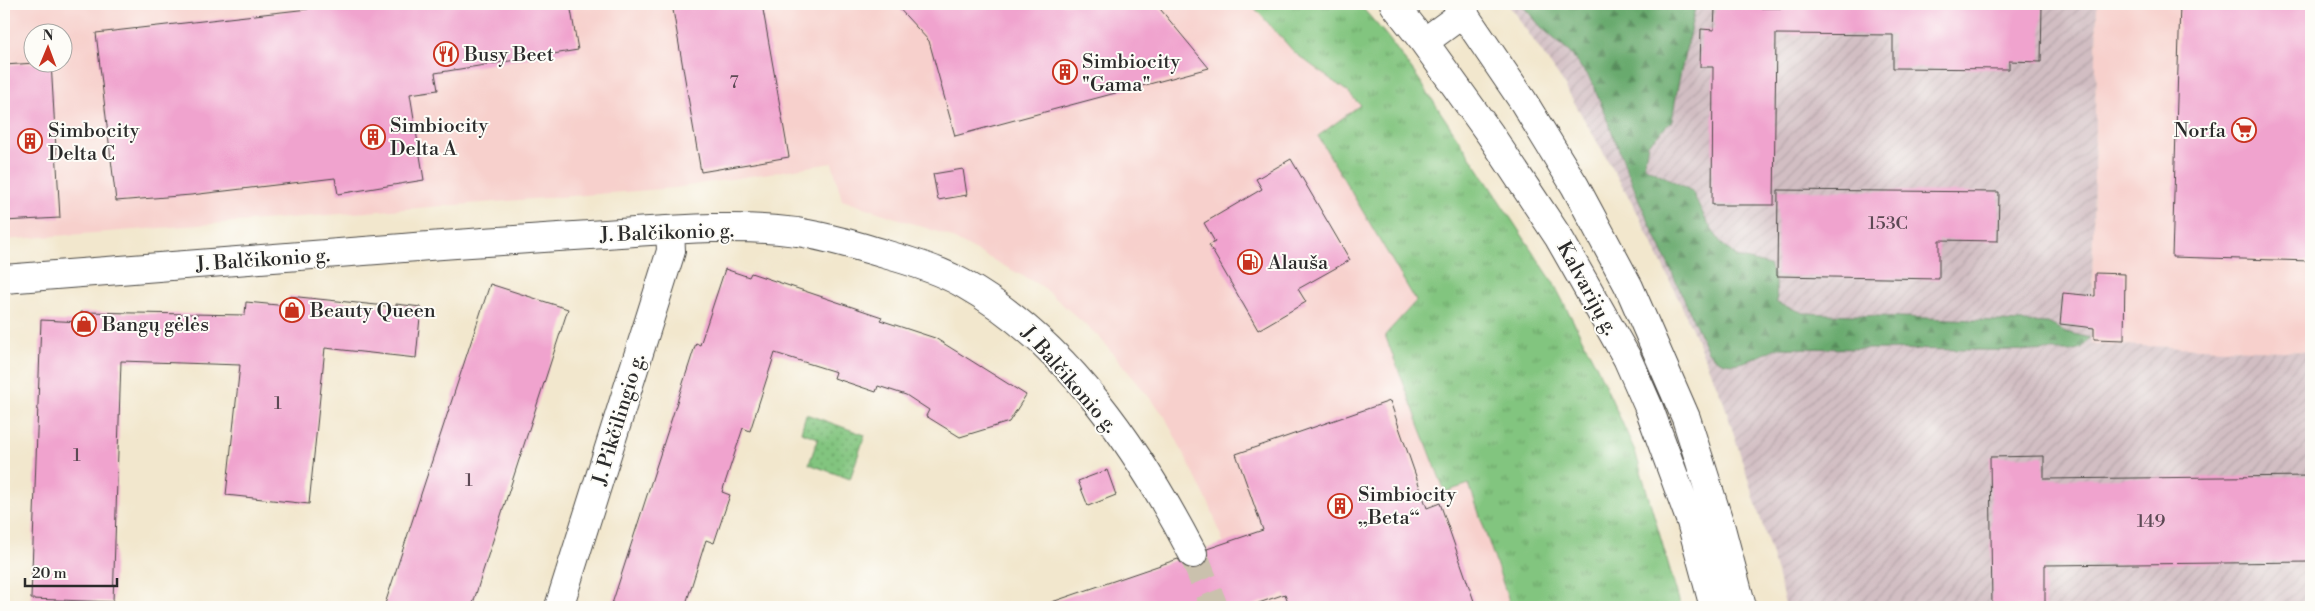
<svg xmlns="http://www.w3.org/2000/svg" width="2315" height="611" font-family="'Libre Bodoni',serif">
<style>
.built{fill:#f7d0cc;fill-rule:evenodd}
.industrial{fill:url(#industrial-furrows)}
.grass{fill:url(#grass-tufts);stroke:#567855}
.forest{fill:url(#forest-firs);stroke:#4a6a4c}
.park{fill:url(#park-dots);stroke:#567855}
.building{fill:#f0a3ce}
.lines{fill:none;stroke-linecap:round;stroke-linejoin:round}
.street-tunnel{stroke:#cac1ad;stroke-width:28;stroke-dasharray:28 14;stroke-linecap:butt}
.street-casing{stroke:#494743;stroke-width:30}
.primary-casing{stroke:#494743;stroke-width:30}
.street{stroke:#fff;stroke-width:28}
.primary{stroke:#fff;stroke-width:28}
.labels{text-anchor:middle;stroke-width:4;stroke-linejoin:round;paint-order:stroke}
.number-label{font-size:18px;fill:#5c4954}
.poi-label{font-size:20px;fill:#2b2b2b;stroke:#fdfcf7;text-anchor:start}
.street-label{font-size:20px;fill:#2b2b2b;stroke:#fdfcf7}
</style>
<defs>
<pattern id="industrial-furrows" width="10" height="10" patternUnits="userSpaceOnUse" patternTransform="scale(1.25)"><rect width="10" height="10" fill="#d2bec3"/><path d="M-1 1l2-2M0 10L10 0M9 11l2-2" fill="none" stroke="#b4a3a8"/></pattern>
<pattern id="grass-tufts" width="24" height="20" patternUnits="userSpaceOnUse" patternTransform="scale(1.25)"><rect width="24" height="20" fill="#82c57f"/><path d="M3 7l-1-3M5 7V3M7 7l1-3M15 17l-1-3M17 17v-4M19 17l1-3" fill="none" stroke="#6ba068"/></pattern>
<pattern id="forest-firs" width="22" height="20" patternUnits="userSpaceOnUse" patternTransform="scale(1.25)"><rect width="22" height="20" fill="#69aa6e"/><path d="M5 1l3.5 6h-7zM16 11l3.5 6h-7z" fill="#578b5b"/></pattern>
<pattern id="park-dots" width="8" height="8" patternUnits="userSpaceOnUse" patternTransform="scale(1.25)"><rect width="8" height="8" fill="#82c57f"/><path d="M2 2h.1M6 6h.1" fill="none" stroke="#6ba068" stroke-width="1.8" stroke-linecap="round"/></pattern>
</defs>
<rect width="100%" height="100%" fill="#fdfcf7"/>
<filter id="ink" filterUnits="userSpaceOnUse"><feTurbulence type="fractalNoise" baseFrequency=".02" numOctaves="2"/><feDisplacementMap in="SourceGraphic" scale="10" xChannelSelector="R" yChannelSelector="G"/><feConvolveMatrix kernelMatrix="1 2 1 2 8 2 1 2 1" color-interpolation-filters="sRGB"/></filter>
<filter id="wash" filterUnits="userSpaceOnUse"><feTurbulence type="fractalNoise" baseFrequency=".0096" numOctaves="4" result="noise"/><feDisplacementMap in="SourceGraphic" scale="20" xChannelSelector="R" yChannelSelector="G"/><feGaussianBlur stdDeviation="1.12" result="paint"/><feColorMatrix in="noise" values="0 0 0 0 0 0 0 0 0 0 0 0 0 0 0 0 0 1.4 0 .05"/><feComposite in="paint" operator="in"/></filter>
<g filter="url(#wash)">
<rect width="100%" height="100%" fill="#f2e7cd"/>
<path class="built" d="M4 4H1251L1295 53 1348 92 1360 105 1318 136 1416 301 1445 492 1469 483 1511 607H1247L1210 506 1164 415 1099 337 1043 287 947 235 842 200 832 163 675 188 4 240ZM32 32H62V62H32Z
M2097 4H2311V352L2091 345Z"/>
<path class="industrial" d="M1508 4H2097L2091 344 2311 352V607H1786L1771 552 1723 400 1680 302 1634 206 1562 81Z"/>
<path class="grass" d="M1251 4H1359L1386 35 1418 78 1553 282 1597 367 1635 451 1681 607H1511L1469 484 1445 492 1385 335 1416 301 1318 136 1360 105 1348 92 1295 53Z"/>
<path class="forest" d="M1521 4H1696L1678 85 1672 121 1648 144 1644 166 1692 191 1708 224 1722 244 1737 257 1769 265 1776 284 1777 303 1804 313 2048 323 2066 332 2090 338 2082 348 2070 351 1776 348C1753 359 1728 375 1708 352L1639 200 1592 82 1570 53 1542 28Z"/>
<path class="park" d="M806 414 865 435 850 479 809 464 818 438 801 432Z"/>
<g id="blocks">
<path class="building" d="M322 4H570L578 50 435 73 438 90 410 94 424 180 338 194 335 178 191 195 116 201 96 33 308 9 307 6Z
M672 4H762L789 157 701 172Z
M895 4H1156L1209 68 955 136 929 41Z
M1781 4H2042L2041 62 2009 61V69L1893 68V35L1776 34 1774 205H1712L1713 67H1700L1701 29 1714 30 1715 8H1781Z
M2180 4H2311V261L2172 257Z
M51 62 60 218 4 221V65Z
M1291 159 1350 260 1298 289 1306 302 1258 330 1209 245 1215 242 1204 223 1262 189 1256 179Z
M963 169 967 195 938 200 933 174Z
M1778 190 1999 192 1998 241 1939 240V279L1777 276Z
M725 269 749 277 751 273 882 317 880 320 935 338 1026 395 1009 422 960 437 926 416 929 410 906 395 878 386 876 392 834 378 836 372 775 353 750 431 743 428 722 492 730 495 714 543 706 540 685 607H611L696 343 700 345Z
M2095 273 2125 274 2124 340 2094 339V328L2060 324 2063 293 2095 296Z
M490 284 568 309 483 571 472 607H384Z
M289 296 396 307V304L421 307 416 358 325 348 309 504 226 495 240 365 121 361 113 602 31 599 41 320 81 322V312L245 315 246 302 288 306Z
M1390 401 1427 508 1440 503 1476 607H1290L1285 594 1247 607H1050L1049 603 1178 559 1185 568 1192 570 1200 568 1207 562V549L1263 530 1236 454Z
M2044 456V479L2311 476V562L2045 565V607H1992L1990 457Z
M1107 470 1116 495 1088 506 1078 481Z"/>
</g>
</g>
<g filter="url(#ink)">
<use href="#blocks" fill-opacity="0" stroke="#494743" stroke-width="1"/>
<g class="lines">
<path class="street-tunnel" d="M1193 554 1214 607"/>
<defs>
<path id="street" d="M4 279C137 268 270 258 403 248 466 243 528 239 590 235 658 231 729 223 797 232 828 237 858 246 888 255 913 262 939 270 962 283 1067 342 1139 450 1193 554
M559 607 671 251 670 230"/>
<path id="primary" d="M1394 4 1424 42 1490 134 1559 238 1627 358 1649 408 1691 522 1714 607
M1457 4 1523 101 1575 186 1629 287 1686 418 1721 528 1742 607
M1424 42 1465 12"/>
</defs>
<use href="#street" class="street-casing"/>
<use href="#primary" class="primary-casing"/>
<use href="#street" class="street"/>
<use href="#primary" class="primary"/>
</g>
</g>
<defs>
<symbol id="restaurant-ring" viewBox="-11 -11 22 22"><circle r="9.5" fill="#fdfcf7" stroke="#c8321e" stroke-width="1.5"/><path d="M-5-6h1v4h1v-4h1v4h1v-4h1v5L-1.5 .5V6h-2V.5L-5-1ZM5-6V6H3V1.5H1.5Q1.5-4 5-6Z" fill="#c8321e"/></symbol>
<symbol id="building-ring" viewBox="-11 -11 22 22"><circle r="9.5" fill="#fdfcf7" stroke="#c8321e" stroke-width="1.5"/><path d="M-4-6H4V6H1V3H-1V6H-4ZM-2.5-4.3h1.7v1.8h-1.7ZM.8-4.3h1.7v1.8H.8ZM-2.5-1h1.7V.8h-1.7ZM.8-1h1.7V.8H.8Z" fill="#c8321e"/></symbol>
<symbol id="supermarket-ring" viewBox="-11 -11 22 22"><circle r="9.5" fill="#fdfcf7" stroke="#c8321e" stroke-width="1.5"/><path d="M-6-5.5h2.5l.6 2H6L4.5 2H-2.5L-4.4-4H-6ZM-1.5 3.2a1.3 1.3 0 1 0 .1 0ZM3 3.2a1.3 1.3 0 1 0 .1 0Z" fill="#c8321e"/></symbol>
<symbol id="fuel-ring" viewBox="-11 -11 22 22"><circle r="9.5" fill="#fdfcf7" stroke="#c8321e" stroke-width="1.5"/><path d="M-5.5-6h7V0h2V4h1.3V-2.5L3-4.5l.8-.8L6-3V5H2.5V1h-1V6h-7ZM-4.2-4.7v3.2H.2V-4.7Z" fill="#c8321e"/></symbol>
<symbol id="shop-ring" viewBox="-11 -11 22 22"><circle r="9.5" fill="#fdfcf7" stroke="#c8321e" stroke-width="1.5"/><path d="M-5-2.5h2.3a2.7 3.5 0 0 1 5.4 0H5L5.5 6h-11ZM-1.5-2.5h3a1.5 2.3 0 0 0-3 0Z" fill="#c8321e"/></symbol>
</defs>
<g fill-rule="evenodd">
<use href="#restaurant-ring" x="432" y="40" width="28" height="28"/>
<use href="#building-ring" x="1051" y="58" width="28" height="28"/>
<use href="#supermarket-ring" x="2230" y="116" width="28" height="28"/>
<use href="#building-ring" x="359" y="123" width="28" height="28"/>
<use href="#building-ring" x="16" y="127" width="28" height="28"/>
<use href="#fuel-ring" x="1236" y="248" width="28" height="28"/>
<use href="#shop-ring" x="278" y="296" width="28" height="28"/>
<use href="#shop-ring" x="70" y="310" width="28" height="28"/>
<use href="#building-ring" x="1326" y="492" width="28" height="28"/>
</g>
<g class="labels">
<g class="number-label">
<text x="734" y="88">7</text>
<text x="1888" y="229">153C</text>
<text x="278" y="409">1</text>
<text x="77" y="461">1</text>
<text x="469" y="486">1</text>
<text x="2151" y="527">149</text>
</g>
<g class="poi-label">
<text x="464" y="61">Busy Beet</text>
<text x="1082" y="68">Simbiocity<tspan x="1082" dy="23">"Gama"</tspan></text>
<text x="390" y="132">Simbiocity<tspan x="390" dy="23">Delta A</tspan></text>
<text x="48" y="137">Simbocity<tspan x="48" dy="23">Delta C</tspan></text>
<text x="2226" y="137" text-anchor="end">Norfa</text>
<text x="1268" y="269">Alauša</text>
<text x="310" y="317">Beauty Queen</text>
<text x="102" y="331">Bangų gėlės</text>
<text x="1358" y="501">Simbiocity<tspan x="1358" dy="23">„Beta“</tspan></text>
</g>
<g class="street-label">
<text transform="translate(667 232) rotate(-2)" y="7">J. Balčikonio g.</text>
<text transform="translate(263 259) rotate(-4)" y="7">J. Balčikonio g.</text>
<text transform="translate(1588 288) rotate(61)" y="7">Kalvarijų g.</text>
<text transform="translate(1070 379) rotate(49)" y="7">J. Balčikonio g.</text>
<text transform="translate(618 419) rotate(-73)" y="7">J. Pikčilingio g.</text>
</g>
</g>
<rect width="2315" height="611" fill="none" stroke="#fdfcf7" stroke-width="20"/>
<g transform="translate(48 48) rotate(1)"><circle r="24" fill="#fdfcf7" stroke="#a9a8a5"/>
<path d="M0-4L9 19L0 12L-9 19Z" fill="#c8321e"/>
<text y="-8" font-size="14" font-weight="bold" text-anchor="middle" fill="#2b2b2b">N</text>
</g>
<path d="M25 578v8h92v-8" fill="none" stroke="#2b2b2b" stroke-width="2.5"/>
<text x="32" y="578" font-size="15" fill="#2b2b2b" stroke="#fdfcf7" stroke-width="4" paint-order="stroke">20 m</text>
</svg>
